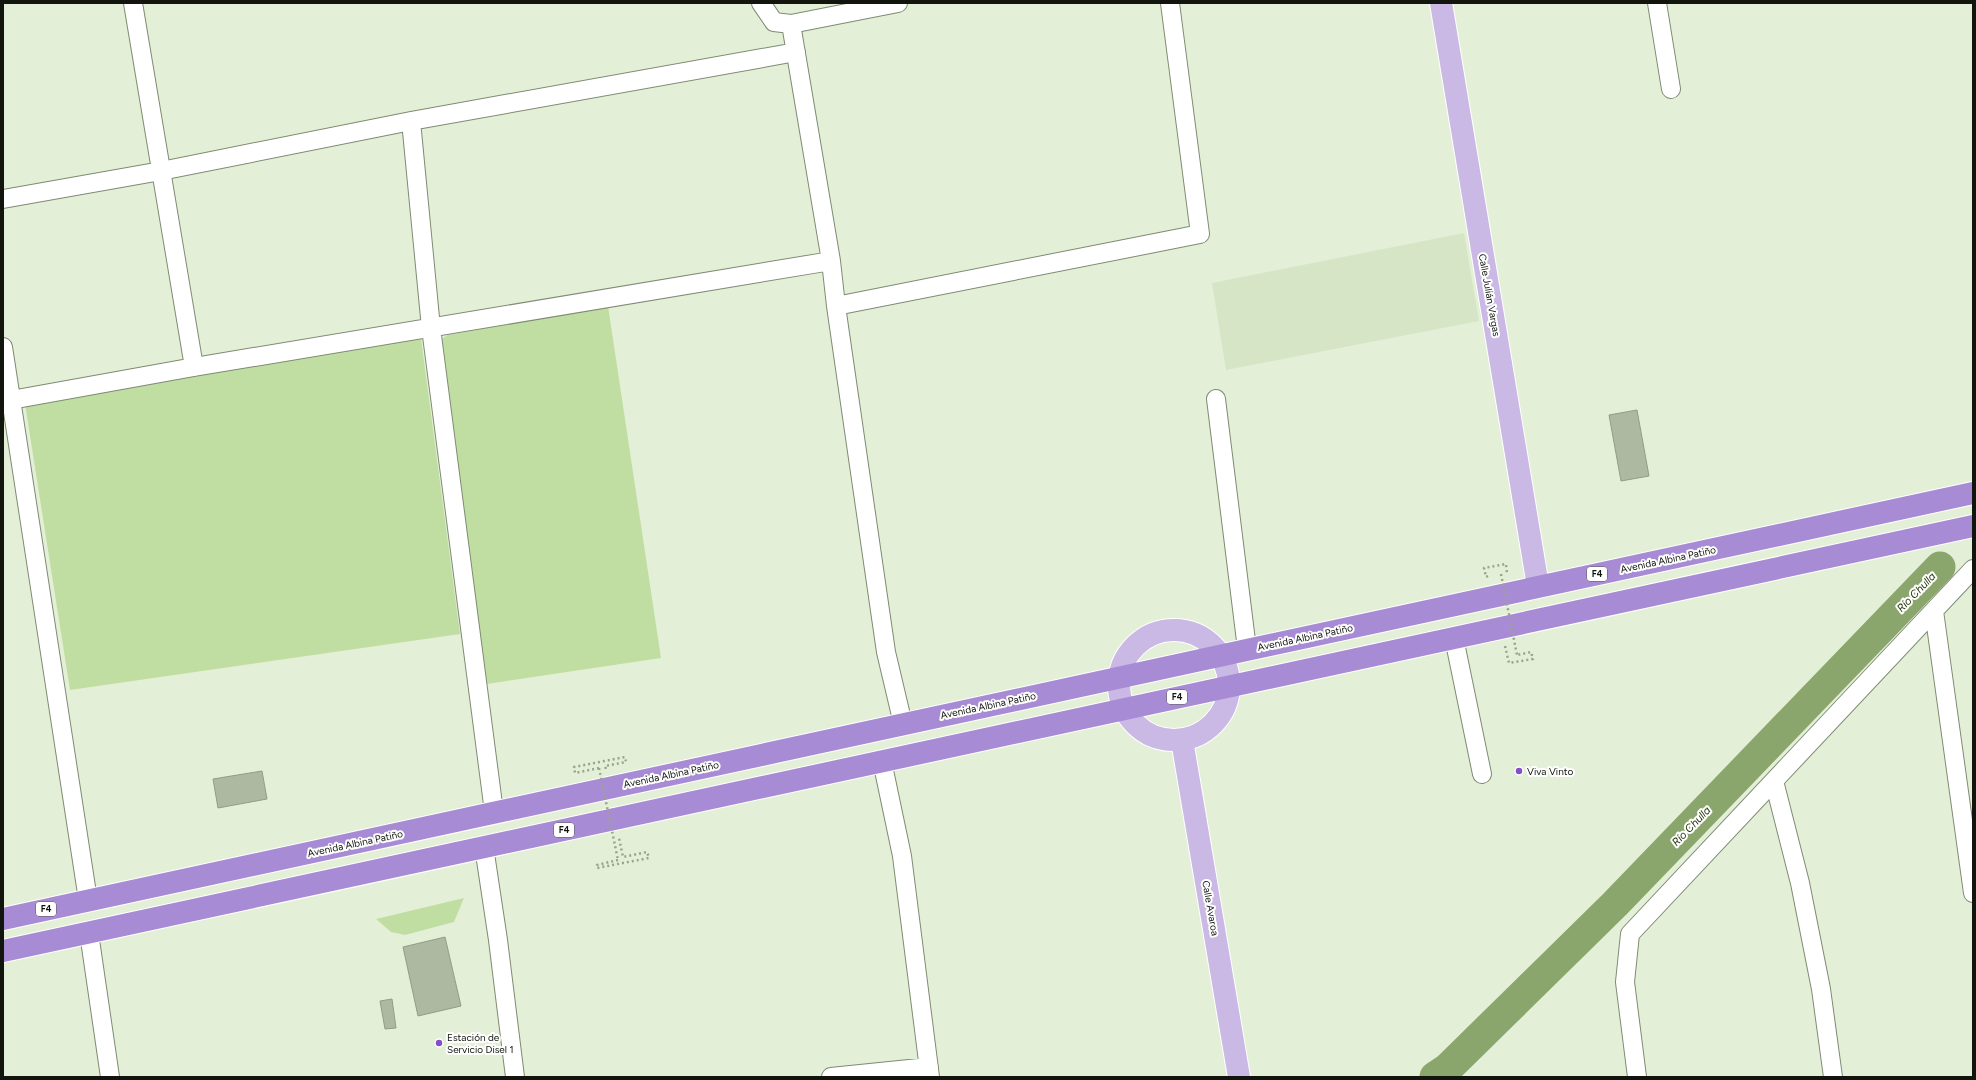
<svg xmlns="http://www.w3.org/2000/svg" width="1976" height="1080" font-family="Figtree,sans-serif">
<style>
.built{fill:#d5e5c5}
.green{fill:#c1dea2}
.lines{fill:none;stroke-linecap:round;stroke-linejoin:round}
.river{stroke:#8ba66d;stroke-width:31}
.building{fill:#adb9a1;stroke:#929d86}
.minor-casing{stroke:#7f8a73;stroke-width:20}
.major-casing{stroke:#fff;stroke-width:24}
.highway-casing{stroke:#fff;stroke-width:24}
.path{stroke:#9aa390;stroke-width:2.5;stroke-dasharray:2 3;stroke-linecap:butt}
.minor{stroke:#fff;stroke-width:18}
.major{stroke:#cab9e5;stroke-width:22}
.highway{stroke:#a78bd4;stroke-width:22}
.path-bridge{stroke:#9aa390;stroke-width:2.5;stroke-dasharray:2 3;stroke-linecap:butt}
.poi-dot{fill:#8550c7;stroke:#fff;stroke-width:1.5}
.labels{text-anchor:middle;stroke-width:4;stroke-linejoin:round;paint-order:stroke}
.shield{fill:#fff;stroke:#585b56;stroke-width:1}
.shield-label{font-size:9px;font-weight:bold;fill:#11150d}
.street-label{font-size:10px;fill:#11150d;stroke:#fff}
.poi-label{font-size:10px;fill:#11150d;stroke:#fff;text-anchor:start}
.water-label{font-size:11px;font-style:italic;fill:#223409;stroke:#fff}
</style>
<rect width="100%" height="100%" fill="#e3f0d7"/>
<path class="built" d="M1464 233 1479 321 1226 370 1212 283Z"/>
<path class="green" d="M608 306 661 658 487 684 438 341 448 335Z
M421 338 460 634 70 690 25 404Z
M464 898 454 922 405 935 391 932 376 919Z"/>
<g class="lines">
<path class="river" d="M1435 1077 1447 1069 1615 904 1940 567"/>
</g>
<path class="building" d="M1637 410 1649 476 1621 481 1609 415Z
M262 771 267 799 218 808 213 779Z
M445 937 461 1006 418 1016 403 947Z
M392 999 396 1028 385 1029 380 1001Z"/>
<g class="lines">
<defs>
<path id="minor" d="M133 3 194 367
M761 3 774 22 791 24 831 261 836 306 886 652 903 724
M1657 3 1671 89
M791 24 898 3
M411 121 431 328 494 812
M3 199 161 171 411 121 796 52
M836 306 1200 234 1170 3
M3 347 88 900
M1216 399 1247 649
M11 400 194 367 831 261
M1934 611 1973 893
M1454 638 1482 774
M882 761 902 856 930 1077
M1774 781 1800 883 1821 989 1833 1077
M484 847 498 940 515 1077
M89 933 110 1077
M831 1077 929 1067
M1637 1077 1625 982 1630 934 1973 569"/>
<path id="major" d="M1441 3 1538 586
M1119 685a55 55 0 1 1 110 0a55 55 0 1 1-110 0Z
M1182 740 1239 1077"/>
<path id="highway" d="M3 919 1973 493
M3 951 1973 526"/>
</defs>
<use href="#minor" class="minor-casing"/>
<use href="#major" class="major-casing"/>
<use href="#highway" class="highway-casing"/>
<path class="path" d="M1488 576 1486 577 1484 568 1506 564 1507 574
M1505 646 1509 663 1533 659 1531 652 1517 655
M599 768 575 773 574 767 625 757 626 762 605 766 606 769
M618 860 597 865V868L649 858 647 852 623 857 619 838"/>
<use href="#minor" class="minor"/>
<use href="#major" class="major"/>
<use href="#highway" class="highway"/>
<path class="path-bridge" d="M1501 574 1517 655
M599 768 618 860"/>
</g>
<g class="poi-dot">
<circle cx="1519" cy="771" r="4"/>
<circle cx="439" cy="1043" r="4"/>
</g>
<g class="labels">
<g class="shield">
<rect x="1587" y="567" width="20" height="14" rx="3"/>
<rect x="1167" y="690" width="20" height="14" rx="3"/>
<rect x="554" y="823" width="20" height="14" rx="3"/>
<rect x="36" y="902" width="20" height="14" rx="3"/>
</g>
<g class="shield-label">
<text x="1597" y="577">F4</text>
<text x="1177" y="700">F4</text>
<text x="564" y="833">F4</text>
<text x="46" y="912">F4</text>
</g>
<g class="street-label">
<text transform="translate(1490 295) rotate(80)" y="4">Calle Julián Vargas</text>
<text transform="translate(1668 559) rotate(-12)" y="4">Avenida Albina Patiño</text>
<text transform="translate(1305 637) rotate(-12)" y="4">Avenida Albina Patiño</text>
<text transform="translate(988 705) rotate(-12)" y="4">Avenida Albina Patiño</text>
<text transform="translate(671 774) rotate(-12)" y="4">Avenida Albina Patiño</text>
<text transform="translate(355 843) rotate(-12)" y="4">Avenida Albina Patiño</text>
<text transform="translate(1211 908) rotate(80)" y="4">Calle Avaroa</text>
</g>
<g class="poi-label">
<text x="1527" y="775">Viva Vinto</text>
<text x="447" y="1041">Estación de<tspan x="447" dy="12">Servicio Disel 1</tspan></text>
</g>
<g class="water-label">
<text transform="translate(1916 592) rotate(-46)" y="4">Río Chulla</text>
<text transform="translate(1691 826) rotate(-46)" y="4">Río Chulla</text>
</g>
</g>
<rect width="1976" height="1080" fill="none" stroke="#11150d" stroke-width="8"/>
</svg>
